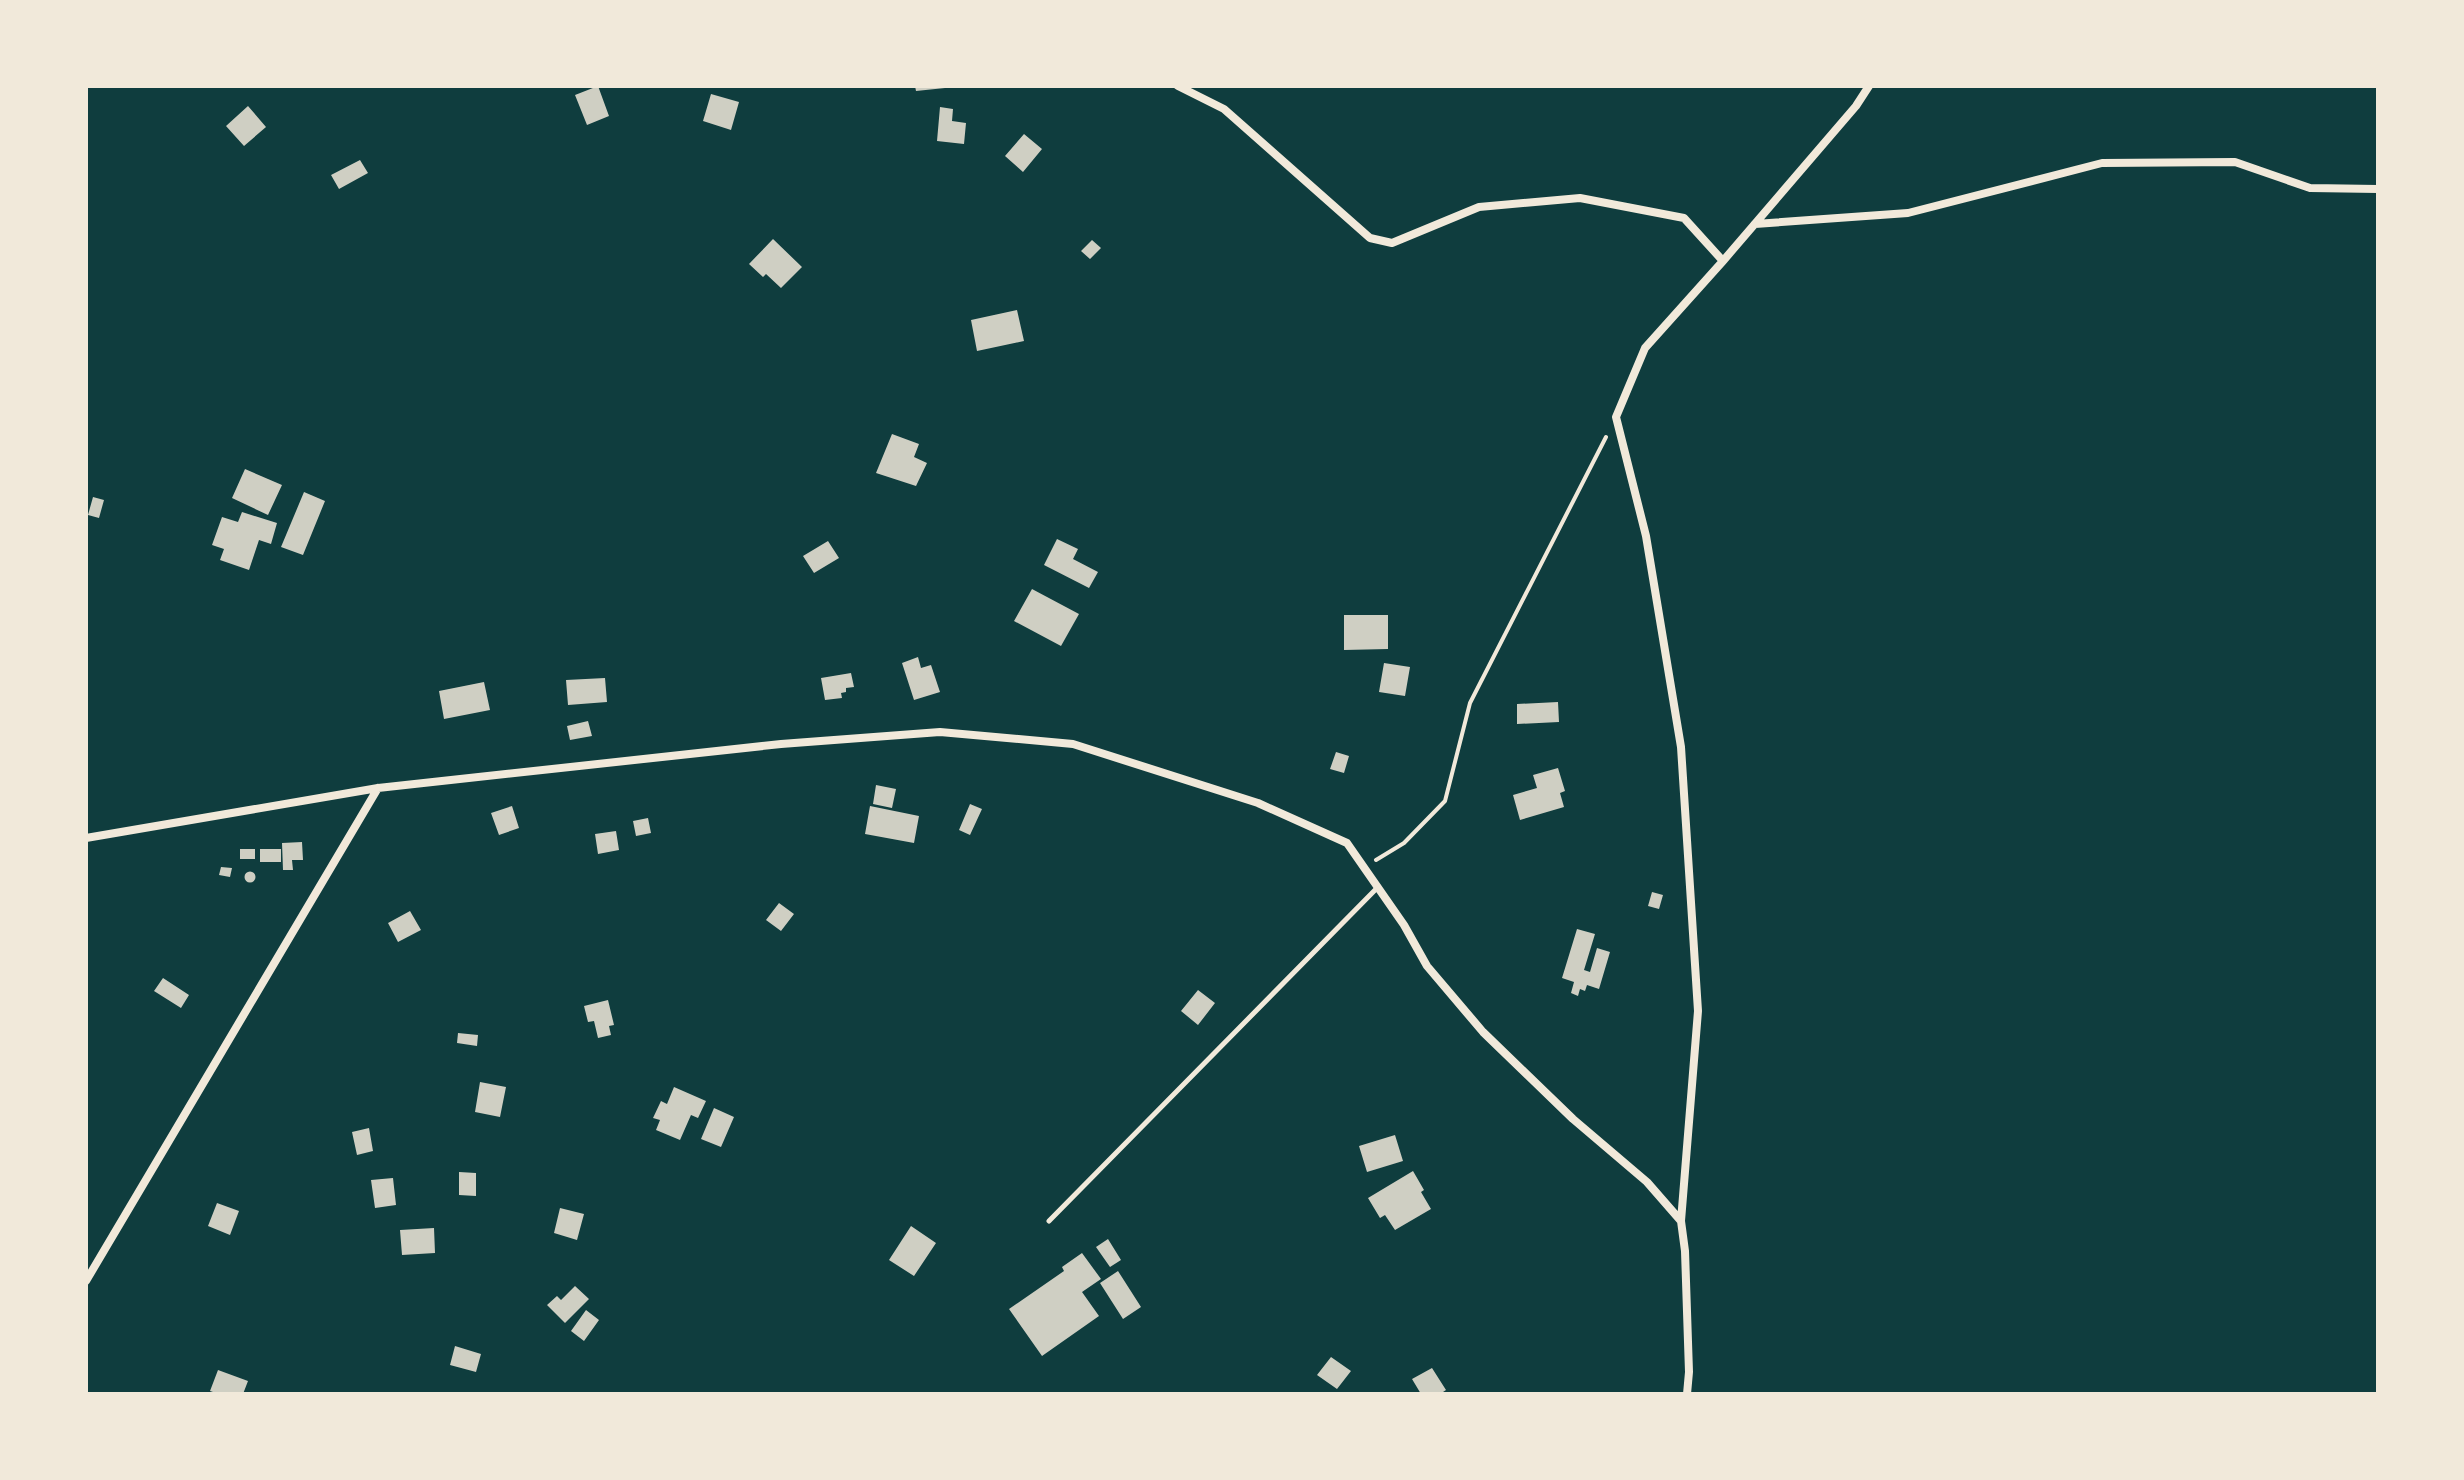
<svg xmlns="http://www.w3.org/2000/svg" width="2464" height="1480" font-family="Cabin,sans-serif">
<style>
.building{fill:#cfcfc3}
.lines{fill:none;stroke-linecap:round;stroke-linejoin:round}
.path{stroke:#f1e9da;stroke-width:4}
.service{stroke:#f1e9da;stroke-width:5}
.minor{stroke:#f1e9da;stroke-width:8}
</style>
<rect width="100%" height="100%" fill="#0f3d3e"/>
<path class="building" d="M598 86 609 116 587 125 575 95Z
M915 86H945V88L916 91Z
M711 94 739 102 731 130 703 121Z
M248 106 266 127 244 146 226 126Z
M940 107 953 109 952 121 966 123 964 144 937 141Z
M1024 134 1042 149 1023 172 1005 156Z
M360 160 368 173 339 189 331 175Z
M773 239 802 267 781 288 766 274 763 277 749 264Z
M1092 240 1101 248 1090 259 1081 251Z
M1017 310 1024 341 977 351 971 320Z
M892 434 919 444 914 457 927 463 916 486 876 473Z
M245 469 282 485 268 515 232 498Z
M304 492 325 501 303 555 281 547Z
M93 497 104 500 99 518 88 515Z
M242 512 277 523 271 544 259 540 249 570 220 560 224 549 212 545 222 517 238 522Z
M1057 539 1078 549 1073 559 1098 572 1089 588 1044 565Z
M828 541 839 558 814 573 803 556Z
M1032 589 1079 614 1061 646 1014 621Z
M1344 615H1388V649L1344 650Z
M918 657 921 668 931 665 940 692 914 700 902 663Z
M1384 663 1410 667 1405 696 1379 692Z
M851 673 854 687 846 688V692L841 693 842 698 825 700 821 678Z
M605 678 607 702 568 705 566 680Z
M484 682 490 710 444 719 439 691Z
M1558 702 1559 722 1517 724V704Z
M588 721 592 736 570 740 567 726Z
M1336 752 1349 756 1344 773 1330 769Z
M1558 768 1565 791 1560 793 1564 807 1520 820 1513 795 1537 788 1533 775Z
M876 785 896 789 892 808 873 804Z
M970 804 982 809 970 835 959 830Z
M512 806 519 828 499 835 491 813Z
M870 806 919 816 914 843 865 834Z
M648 818 651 833 636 836 633 821Z
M616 831 619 850 598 854 595 834Z
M302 842 303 860H292L293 870H283L282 843Z
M240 849H255V859H240Z
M260 849H281V862H260Z
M221 867 232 868 230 877 219 875Z
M244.5 877a5.5 5.5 0 1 1 11 0a5.5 5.5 0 1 1-11 0Z
M1652 892 1663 895 1659 909 1648 906Z
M779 903 794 914 781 931 766 920Z
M410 911 421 930 398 942 388 923Z
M1577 929 1595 934 1584 970 1590 972 1597 948 1610 952 1599 989 1587 985 1585 991 1580 989 1578 996 1571 993 1574 982 1562 978Z
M163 978 189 995 181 1008 154 991Z
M1198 990 1215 1003 1198 1025 1181 1011Z
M608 1000 614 1025 609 1026 611 1035 598 1038 594 1021 588 1022 584 1006Z
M458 1033 478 1035 477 1046 457 1043Z
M480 1082 506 1087 500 1117 475 1112Z
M674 1087 706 1101 698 1118 691 1115 680 1140 656 1130 660 1120 653 1118 661 1101 667 1104Z
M714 1108 734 1117 721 1147 701 1139Z
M369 1128 373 1151 357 1155 352 1132Z
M1395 1135 1403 1161 1367 1172 1359 1146Z
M1413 1171 1424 1190 1421 1192 1431 1209 1395 1230 1385 1215 1380 1218 1368 1198Z
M459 1172 476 1173V1196L459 1195Z
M393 1178 396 1205 375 1208 371 1180Z
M217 1203 239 1211 230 1235 208 1226Z
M560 1208 584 1214 577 1240 554 1233Z
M911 1226 936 1243 914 1276 889 1260Z
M434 1228 435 1253 402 1255 400 1230Z
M1108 1239 1121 1260 1110 1267 1096 1247Z
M1082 1253 1101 1279 1082 1292 1099 1316 1042 1356 1009 1309 1064 1271 1062 1267Z
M1118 1271 1141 1307 1123 1319 1100 1283Z
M575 1286 589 1299 565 1323 547 1305 557 1296 561 1300Z
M586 1310 599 1320 584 1341 571 1331Z
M455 1346 481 1354 476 1372 450 1365Z
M1331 1357 1351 1371 1337 1389 1317 1375Z
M1432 1368 1446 1390 1440 1394H1421L1412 1379Z
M218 1370 248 1381 243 1394H219L210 1391Z"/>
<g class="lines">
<path class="path" d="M1376 860 1404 843 1445 801 1470 703 1606 437"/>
<path class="service" d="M1049 1221 1378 887"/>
<path class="minor" d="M1178 86 1224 109 1370 238 1392 243 1479 207 1580 198 1684 218 1723 261
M1755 224 1908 213 2102 163 2235 162 2310 188 2378 189
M86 838 378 788 781 744 940 732 1073 744 1258 803 1347 843 1404 925 1427 966 1483 1032 1573 1119 1647 1182 1681 1221 1685 1251 1689 1372 1687 1394
M1681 1221 1698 1011 1681 747 1646 536 1616 417 1645 348 1723 261 1856 106 1869 86
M86 1281 378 788"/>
</g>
<rect width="2464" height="1480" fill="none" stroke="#f1e9da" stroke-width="176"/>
</svg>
